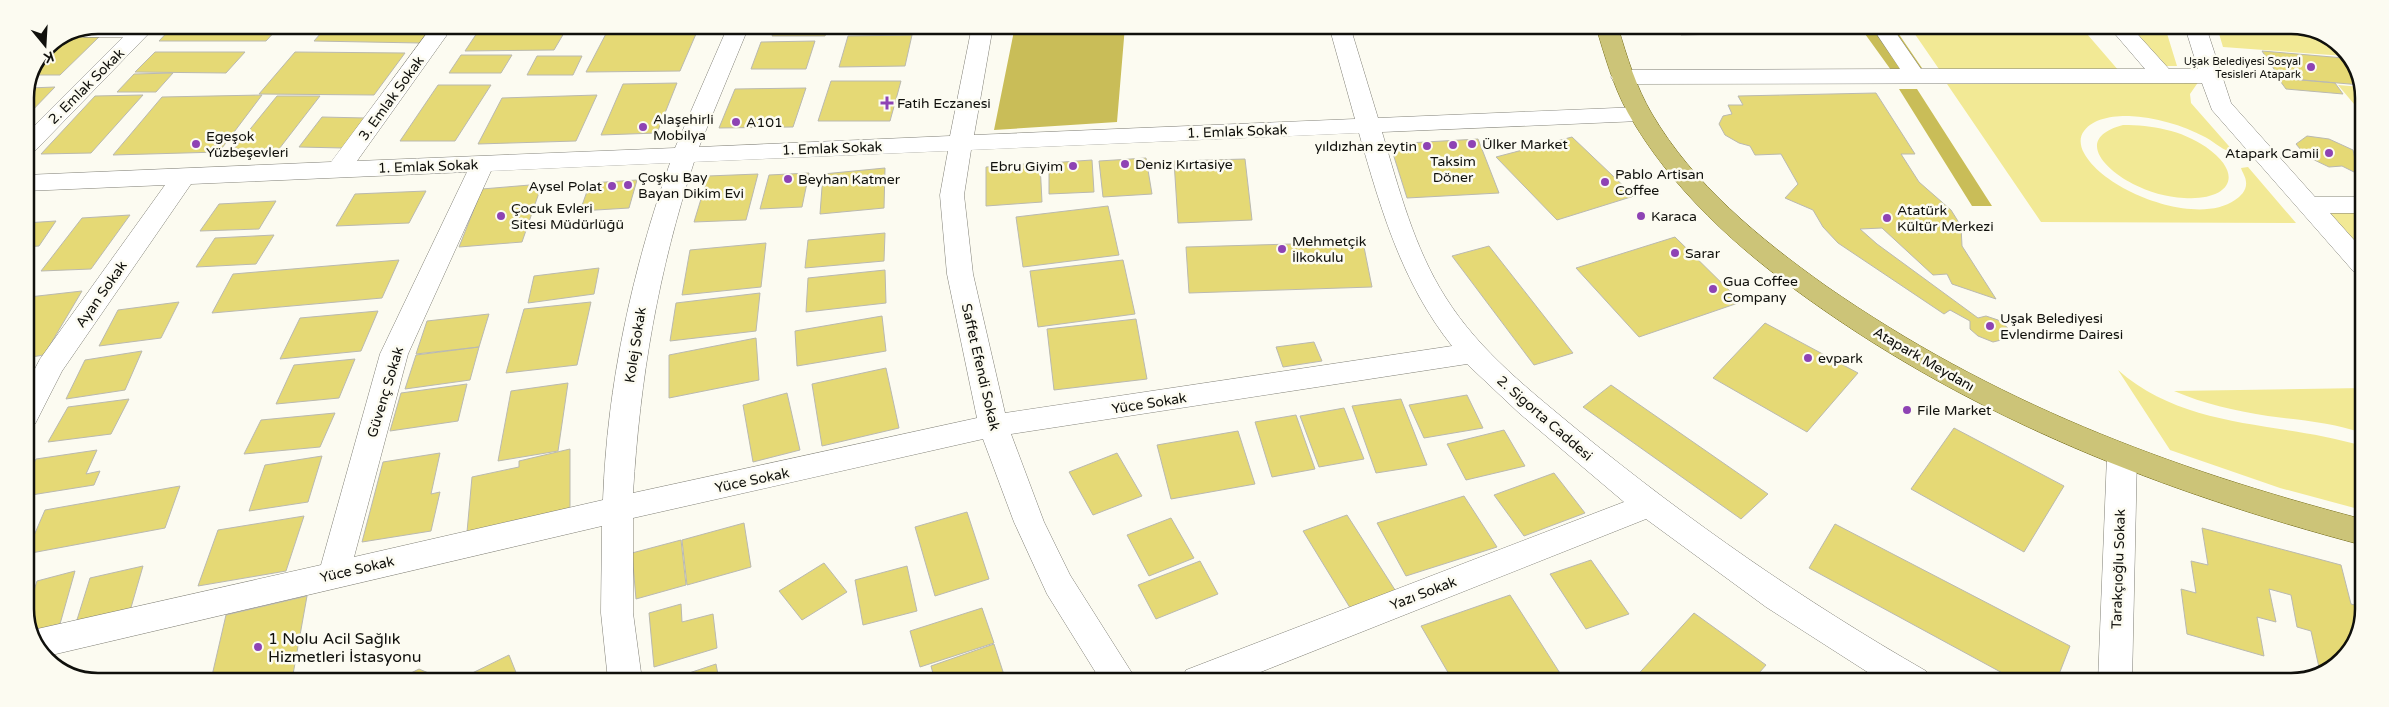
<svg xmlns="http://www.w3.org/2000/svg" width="2389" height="707" font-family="'Varela Round',sans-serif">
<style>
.green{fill:#f2e995}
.forest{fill:#c9bd58}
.building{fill:#e5d975;stroke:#bab9b0}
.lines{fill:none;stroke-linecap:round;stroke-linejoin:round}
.minor-casing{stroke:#818077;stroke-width:1}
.major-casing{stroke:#746b18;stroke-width:1}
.minor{fill:#fff;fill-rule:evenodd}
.major{fill:#ccc478;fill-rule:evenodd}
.poi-dot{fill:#8e43b4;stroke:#fcfbf1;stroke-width:2}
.labels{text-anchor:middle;stroke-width:5;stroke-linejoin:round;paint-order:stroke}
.far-poi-label{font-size:11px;fill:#10100c;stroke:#fcfbf1;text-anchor:end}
.street-label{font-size:14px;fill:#10100c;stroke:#fcfbf1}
.poi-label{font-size:14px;fill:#10100c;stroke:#fcfbf1;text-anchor:start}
.near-poi-label{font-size:16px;fill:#10100c;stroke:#fcfbf1;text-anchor:start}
.rim{fill:none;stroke:#10100c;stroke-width:2.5}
</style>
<rect width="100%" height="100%" fill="#fcfbf1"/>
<path class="green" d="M1910 27H2081L2119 71 1941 72Z
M2122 27H2165L2177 66H2155Z
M2217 27H2310L2346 50 2353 67 2345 56 2223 47Z
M1945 81H2199L2190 94 2191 103 2235 153C2223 151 2216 143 2205 137 2182 125 2155 117 2129 116 2112 116 2094 118 2084 131 2079 137 2080 146 2084 153 2104 191 2197 227 2235 200 2241 196 2247 190 2246 182 2246 177 2242 172 2241 168L2248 167 2296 223 2041 222Z
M2338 85 2361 87 2364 93V109L2354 104Z
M2123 125C2152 125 2181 130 2206 147 2247 176 2228 201 2184 198 2166 197 2149 192 2133 184 2104 169 2074 138 2123 125Z
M2325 210H2363V254Z
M2118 370C2187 431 2281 421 2362 446V510L2280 488 2170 450Z
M2363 388 2362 433C2332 422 2299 420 2268 416 2236 411 2204 404 2174 391Z"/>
<path class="forest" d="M1015 26H1125L1117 122 994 130Z
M1860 27H1894L1922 68 1891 70Z
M1899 89H1917L1992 206H1972Z"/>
<path class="building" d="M174 25H281L266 41H159Z
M328 25H434L420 43 314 41Z
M776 26H829L825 36H772Z
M857 26H920L918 33 855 34Z
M699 27 680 71 586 72 609 28Z
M1677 27H1830L1832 31 1681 35Z
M477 33H564L554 50 465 51Z
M912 35 905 66 839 67 848 36Z
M68 37H99L60 75H34L46 46Z
M815 41 806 69H751L761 42Z
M2262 51 2344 58 2357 75 2361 85 2280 78Z
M155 52H245L226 73 135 72Z
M295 52 405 53 374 95 259 94Z
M461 55H512L501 73H449Z
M537 56H582L573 75H527Z
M173 73 156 92H117L134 74Z
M2278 78 2335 83 2343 94 2286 89Z
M831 81H901L890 121H818Z
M677 83 657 133 601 135 623 84Z
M438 85H491L455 141H400Z
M55 87 25 118V97L29 88Z
M806 88 793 127 719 128 735 89Z
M1876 93 1915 154H1901L1919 182 1951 210 1961 226 1962 246 1996 299 1952 284 1947 274 1933 275 1882 228 1860 229 1877 244 1978 318 1986 316 1998 320 2008 328 2009 338 1993 342 1978 336 1970 329V321L1950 310 1944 314 1838 243 1823 227 1813 210 1785 198 1798 184 1781 154 1755 155 1750 146 1739 143 1725 135 1719 124 1723 116 1732 114 1728 105H1743L1738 96Z
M143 95 91 153 41 154 95 96Z
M262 95 219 152 113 155 162 97Z
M597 95 576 141 478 144 502 98Z
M277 96H320L279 149H234Z
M322 117 365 118 343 148 299 147Z
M2307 136 2329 139 2353 150 2355 159 2364 163 2363 170 2358 174 2342 166 2329 167 2306 156 2296 144Z
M1572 137 1634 196 1557 220 1496 157Z
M1478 139 1499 193 1407 198 1390 144Z
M1146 158 1152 194 1103 197 1099 161Z
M1245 159 1252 220 1178 223 1174 161Z
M1092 160 1094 192 1049 194V163Z
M1040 163 1042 202 986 206V167Z
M885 168 884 208 820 214 823 174Z
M809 173 802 207 760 209 769 175Z
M758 174 746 220 694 222 708 176Z
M637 180 629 208 580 211 590 183Z
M542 184 522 242 459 247 482 189Z
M426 191 409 223 336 226 355 194Z
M276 201 259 229 200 231 219 204Z
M1108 206 1119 255 1023 267 1016 217Z
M130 215 91 269 41 271 82 218Z
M56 221 39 246 25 247V223Z
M885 233 884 261 805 268 808 240Z
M274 235 256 264 196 267 215 238Z
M1675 237 1741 302 1639 337 1576 268Z
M1363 242 1372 287 1189 293 1186 247Z
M766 243 761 287 682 295 690 250Z
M1489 246 1573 353 1534 365 1452 256Z
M399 260 382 298 212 313 233 274Z
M1123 260 1135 314 1038 327 1030 271Z
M599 268 594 294 528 303 534 276Z
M885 270 886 303 806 312 808 278Z
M82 291 44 355 25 358V304L29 297Z
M760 293 756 331 670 341 676 303Z
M179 302 161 338 99 346 118 310Z
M591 302 577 365 506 373 524 309Z
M378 311 361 351 280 359 300 318Z
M489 314 479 347 416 354 427 321Z
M882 316 886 351 797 366 795 331Z
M1136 319 1147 379 1054 390 1047 329Z
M1765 323 1858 373 1807 432 1713 378Z
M756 338 759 380 669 398V355Z
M1314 342 1322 361 1283 367 1276 347Z
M479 347 470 380 405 389 416 355Z
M142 351 125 390 66 399 85 360Z
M355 359 339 398 276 404 294 365Z
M886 368 899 428 822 446 812 384Z
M36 371 25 389V372Z
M568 383 558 451 498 461 511 391Z
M467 384 458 421 390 431 401 393Z
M1611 385 1768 494 1741 519 1583 407Z
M787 393 800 450 753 462 743 405Z
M1467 395 1483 428 1424 438 1409 405Z
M129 399 111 434 48 442 68 407Z
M1401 399 1427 465 1376 473 1352 406Z
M1344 408 1364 459 1319 467 1300 416Z
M335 413 320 447 244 454 261 420Z
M1296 415 1315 469 1272 477 1255 422Z
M1954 428 2064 486 2024 552 1911 489Z
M1504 430 1525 466 1466 480 1447 444Z
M1238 431 1255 484 1171 499 1157 445Z
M570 449V508L467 532 472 477 519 467V461Z
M97 450 86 474 100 471 94 485 25 496V481L36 459Z
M440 453 431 494 440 492 431 531 362 542 383 462Z
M1117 453 1142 496 1093 515 1069 472Z
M322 456 308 502 249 511 265 465Z
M1554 473 1585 513 1524 536 1494 495Z
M180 486 165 528 26 554 45 510Z
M1464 496 1497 547 1406 576 1377 523Z
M967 512 989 579 935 596 915 527Z
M1347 515 1397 593 1352 611 1303 531Z
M304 516 286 571 198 586 218 530Z
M1171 518 1194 558 1149 576 1127 535Z
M744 523 751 567 687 585 682 540Z
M1835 524 2070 646 2056 682H2019L1809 568Z
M2202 528 2341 565 2351 604 2362 607V628L2336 667 2320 672 2311 631 2297 627 2291 595 2269 589 2276 622 2257 617 2264 656 2187 634 2181 589 2196 593 2191 561 2208 565Z
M681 540 686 585 636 599 632 553Z
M1591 560 1629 614 1586 629 1550 574Z
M1200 561 1218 594 1156 619 1138 585Z
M824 563 847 592 802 620 779 591Z
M143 566 130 611 76 623 90 578Z
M907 566 917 611 863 625 855 580Z
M75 571 60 624 32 631 25 614V604L30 603 37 581Z
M1510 595 1565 681H1453L1421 626Z
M307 596 292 680H211L226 615Z
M681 604 682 622 713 614 717 648 654 667 649 613Z
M982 608 994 643 920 667 910 631Z
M1694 613 1766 665 1752 681H1632Z
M994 644 1006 681H935L931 666Z
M509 655 519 680H458Z
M716 664 719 680H668Z
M419 669 445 680H397Z
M2155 674 2181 682H2156Z"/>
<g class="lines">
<defs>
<path id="minor" d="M98 25H157L33 153 25 155V135L123 37H84L76 34Z
M433 25H454L357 161 675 148 728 26H749L699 147 950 136 972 26H993L974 135 1355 119 1329 26H1350L1378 118 1640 107 1648 109 1651 114 1648 119 1640 121 1382 132C1399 189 1414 248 1446 298 1480 352 1532 392 1580 432 1689 521 1804 601 1926 671L1931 682H1883L1766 607 1646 519 1238 681H1181L1186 670 1624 502 1519 413 1467 364 1011 434 1044 522 1070 575 1137 681H1101L1047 594 1014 522 983 439 633 518V613L642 680H608L601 613 602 526 43 657 32 631 37 629 321 565 380 354 467 172 191 184 62 371 35 424 25 427V388L40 359 165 185 25 191V175L331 162ZM1359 133C1381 210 1402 283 1452 346L1005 413 973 274 964 195 971 150ZM948 151 940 195 947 274 977 418 633 493C640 378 658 272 694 162ZM670 163C632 271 607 385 603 500L354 557 408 354 491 171Z
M1872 27H1892L1921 69H2145L2109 27H2131L2169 69H2198L2185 27H2206L2231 103 2315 197H2363V213H2330L2363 250V275L2354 272 2212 110 2202 83 1622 84 1614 82 1611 77 1614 72 1622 70 1900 69Z
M2122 444 2132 448 2137 456 2132 682H2098L2107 456 2112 448Z"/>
<path id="major" d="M1596 27H1618C1627 57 1636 87 1652 114 1693 184 1760 239 1826 286 1993 402 2167 468 2362 519V545C2163 492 1977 420 1808 299 1738 249 1671 189 1628 113 1613 86 1605 56 1596 27Z"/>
</defs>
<use href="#minor" class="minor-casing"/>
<use href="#major" class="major-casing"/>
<use href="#minor" class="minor"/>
<use href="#major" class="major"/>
</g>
<g class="poi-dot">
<circle cx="2311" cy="67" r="5"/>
<path d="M884.5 95.5h5v5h5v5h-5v5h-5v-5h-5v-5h5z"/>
<circle cx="736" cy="122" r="5"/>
<circle cx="643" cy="127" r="5"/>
<circle cx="196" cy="144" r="5"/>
<circle cx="1472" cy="144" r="5"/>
<circle cx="1453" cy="145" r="5"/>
<circle cx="1427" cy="146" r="5"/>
<circle cx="2329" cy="153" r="5"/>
<circle cx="1125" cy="164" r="5"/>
<circle cx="1073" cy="166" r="5"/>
<circle cx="788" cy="179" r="5"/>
<circle cx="1605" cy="182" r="5"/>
<circle cx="628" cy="185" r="5"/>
<circle cx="612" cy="186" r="5"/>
<circle cx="501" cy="216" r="5"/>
<circle cx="1641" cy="216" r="5"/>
<circle cx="1887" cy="218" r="5"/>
<circle cx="1282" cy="249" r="5"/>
<circle cx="1675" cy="253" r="5"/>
<circle cx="1713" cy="289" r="5"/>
<circle cx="1990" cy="326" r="5"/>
<circle cx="1808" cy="358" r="5"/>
<circle cx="1907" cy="410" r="5"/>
<circle cx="258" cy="647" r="5"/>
</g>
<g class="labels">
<g class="far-poi-label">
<text x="2301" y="65">Uşak Belediyesi Sosyal<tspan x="2301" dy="13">Tesisleri Atapark</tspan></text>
</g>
<g class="street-label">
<text transform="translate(86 86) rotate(-45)" y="5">2. Emlak Sokak</text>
<text transform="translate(391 98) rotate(-54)" y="5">3. Emlak Sokak</text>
<text transform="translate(1237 131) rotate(-2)" y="5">1. Emlak Sokak</text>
<text transform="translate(832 148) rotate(-2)" y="5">1. Emlak Sokak</text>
<text transform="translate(428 166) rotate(-2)" y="5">1. Emlak Sokak</text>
<text transform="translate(101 294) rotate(-55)" y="5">Ayan Sokak</text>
<text transform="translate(635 345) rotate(-81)" y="5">Kolej Sokak</text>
<text transform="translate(1924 359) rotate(30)" y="5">Atapark Meydanı</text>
<text transform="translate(981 367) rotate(77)" y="5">Saffet Efendi Sokak</text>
<text transform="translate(385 392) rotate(-73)" y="5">Güvenç Sokak</text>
<text transform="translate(1149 403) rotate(-9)" y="5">Yüce Sokak</text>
<text transform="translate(1545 418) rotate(41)" y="5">2. Sigorta Caddesi</text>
<text transform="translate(752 480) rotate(-12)" y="5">Yüce Sokak</text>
<text transform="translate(357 569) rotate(-13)" y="5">Yüce Sokak</text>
<text transform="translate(2118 569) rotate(-88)" y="5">Tarakçıoğlu Sokak</text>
<text transform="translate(1423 593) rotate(-21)" y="5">Yazı Sokak</text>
</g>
<g class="poi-label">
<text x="897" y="108">Fatih Eczanesi</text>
<text x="653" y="124">Alaşehirli<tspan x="653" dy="16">Mobilya</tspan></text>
<text x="746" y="127">A101</text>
<text x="206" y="141">Egeşok<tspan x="206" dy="16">Yüzbeşevleri</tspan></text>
<text x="1482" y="149">Ülker Market</text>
<text x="1417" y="151" text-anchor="end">yıldızhan zeytin</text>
<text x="2319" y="158" text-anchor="end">Atapark Camii</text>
<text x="1453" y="166" text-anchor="middle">Taksim<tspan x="1453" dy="16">Döner</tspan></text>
<text x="1135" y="169">Deniz Kırtasiye</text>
<text x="1063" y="171" text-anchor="end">Ebru Giyim</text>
<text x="1615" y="179">Pablo Artisan<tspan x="1615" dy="16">Coffee</tspan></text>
<text x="638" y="182">Çoşku Bay<tspan x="638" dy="16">Bayan Dikim Evi</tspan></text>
<text x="798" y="184">Beyhan Katmer</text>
<text x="602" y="191" text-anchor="end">Aysel Polat</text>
<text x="511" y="213">Çocuk Evleri<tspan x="511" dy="16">Sitesi Müdürlüğü</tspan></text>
<text x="1897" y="215">Atatürk<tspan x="1897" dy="16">Kültür Merkezi</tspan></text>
<text x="1651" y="221">Karaca</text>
<text x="1292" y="246">Mehmetçik<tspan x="1292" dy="16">İlkokulu</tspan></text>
<text x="1685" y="258">Sarar</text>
<text x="1723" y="286">Gua Coffee<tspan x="1723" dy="16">Company</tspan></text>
<text x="2000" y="323">Uşak Belediyesi<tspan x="2000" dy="16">Evlendirme Dairesi</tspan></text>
<text x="1818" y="363">evpark</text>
<text x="1917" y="415">File Market</text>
</g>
<g class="near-poi-label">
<text x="268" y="644">1 Nolu Acil Sağlık<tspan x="268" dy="18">Hizmetleri İstasyonu</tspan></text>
</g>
</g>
<path d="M0 0H2389V707H0ZM98 34H2291A64 64 0 0 1 2355 98V609A64 64 0 0 1 2291 673H98A64 64 0 0 1 34 609V98A64 64 0 0 1 98 34Z" fill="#fcfbf1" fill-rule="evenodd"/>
<path class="rim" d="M98 34H2291A64 64 0 0 1 2355 98V609A64 64 0 0 1 2291 673H98A64 64 0 0 1 34 609V98A64 64 0 0 1 98 34Z"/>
<g transform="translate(45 45) rotate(162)" stroke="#fcfbf1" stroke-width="4" paint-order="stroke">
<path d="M0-4L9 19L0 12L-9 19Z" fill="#10100c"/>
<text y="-8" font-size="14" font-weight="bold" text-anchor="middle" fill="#10100c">K</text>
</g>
</svg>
